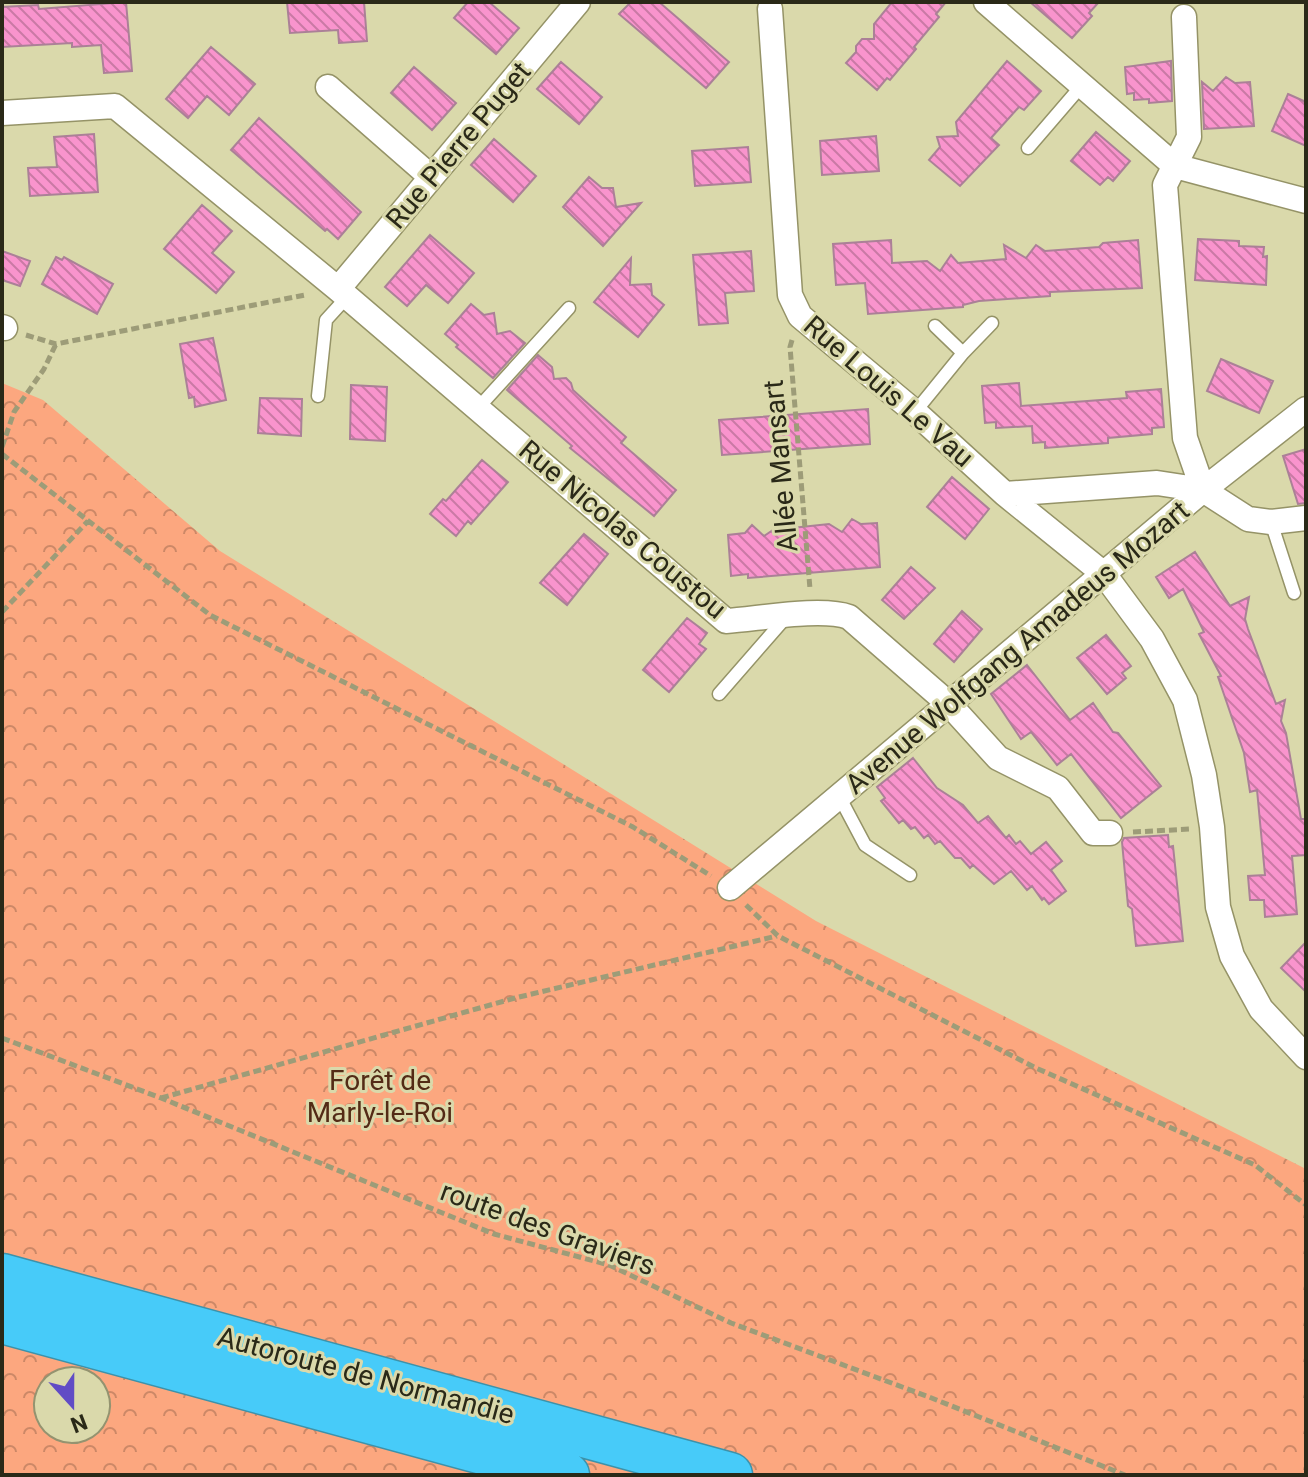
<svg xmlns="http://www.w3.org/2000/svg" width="1308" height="1477" font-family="Roboto,sans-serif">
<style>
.forest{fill:url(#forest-crowns);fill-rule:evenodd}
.building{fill:url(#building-back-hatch);stroke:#ab8097;stroke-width:2}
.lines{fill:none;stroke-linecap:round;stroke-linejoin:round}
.lane-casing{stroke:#959367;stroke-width:15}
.street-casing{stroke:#959367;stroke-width:27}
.highway-casing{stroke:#3d92aa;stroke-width:47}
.path{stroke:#9d9c78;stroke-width:5;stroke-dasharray:8 4;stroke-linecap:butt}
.lane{stroke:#fff;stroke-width:12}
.street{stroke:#fff;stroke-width:24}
.highway{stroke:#47cbf9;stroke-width:44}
.labels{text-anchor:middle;stroke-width:6;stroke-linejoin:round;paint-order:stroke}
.street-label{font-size:28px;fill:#2a2918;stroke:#dad9ab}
.park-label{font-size:28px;fill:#532b16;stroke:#dad9ab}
</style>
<defs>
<pattern id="forest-crowns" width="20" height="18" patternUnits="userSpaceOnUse" patternTransform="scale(2)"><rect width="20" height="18" fill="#fca77f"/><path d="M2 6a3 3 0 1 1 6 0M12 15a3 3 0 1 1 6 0" fill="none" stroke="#cc8867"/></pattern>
<pattern id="building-back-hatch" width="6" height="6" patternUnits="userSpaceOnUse" patternTransform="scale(2)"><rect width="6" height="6" fill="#f994cd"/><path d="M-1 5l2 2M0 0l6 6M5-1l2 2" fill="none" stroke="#ca79a5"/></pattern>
</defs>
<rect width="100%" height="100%" fill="#dad9ab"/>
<path class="forest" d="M2 383 43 400 220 551 816 921 1306 1169V1475H2ZM48 1381H96V1429H48Z"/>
<path class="building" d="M126 2 132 71 104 73 101 45 72 47V43L2 47V7L38 5 39 9Z
M287 2H364L367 41 339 43 338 30 290 33Z
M468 2H489L519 28 496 54 454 18Z
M631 2H659L729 62 706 88 619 14Z
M892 2H946L936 14 939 17 914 47 916 49 890 80 887 78 877 90 846 63 856 52V46L862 39H874V24Z
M1030 2H1099L1089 13 1092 16 1072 38Z
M211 47 255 84 229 115 207 96 188 118 166 99Z
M1007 61 1041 91 1024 110 1019 107 991 138 999 145 960 186 929 160 940 147 937 137 958 136 956 122Z
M1171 61 1172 101 1149 103V99L1134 100V93L1127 94 1125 67Z
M561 62 602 97 579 124 537 89Z
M414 67 456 103 432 130 391 93Z
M1226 77 1235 83 1250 82 1254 126 1204 129 1202 82 1213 91Z
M1288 94 1306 102V146L1272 131Z
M259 118 361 212 338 239 327 229 325 231 231 150Z
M1096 132 1130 161 1113 181 1108 177 1100 185 1071 161Z
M94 134 98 192 30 196 28 168 57 167 54 137Z
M876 136 879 171 822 175 820 141Z
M494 139 536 176 513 202 471 165Z
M748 147 751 182 695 186 692 151Z
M589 177 602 188H613L616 207 641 203 603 246 563 207Z
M202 205 232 231 212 253 234 272 216 293 164 249Z
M430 235 474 273 448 303 426 285 407 306 385 287Z
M1198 239 1239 241V246L1264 247 1263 257 1267 256 1266 285 1195 280Z
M891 240 892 263 927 261 940 271 951 255 958 263 1006 259 1004 245 1026 258 1036 245 1045 251 1099 247 1103 243 1138 240 1142 288 1050 292V296L979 301 963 305V307L868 314 865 283 836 285 833 244Z
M2 251 30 261 20 286 2 280Z
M751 251 754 291 725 293 728 323 699 325 693 255Z
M56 257 62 260 64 257 113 284 97 314 42 284Z
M631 258 630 285 651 284 652 295 664 305 638 337 594 302Z
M471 304 484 315 494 313 497 334 510 331 525 343 493 378 456 347 458 345 445 334Z
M213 338 226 400 195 407 194 397 189 398 180 344Z
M538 355 552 367 554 379 566 378 571 383 573 390 584 400 626 437 621 443 676 490 654 516 570 448 572 446 507 390Z
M1221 359 1273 381 1259 413 1207 391Z
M1019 383 1021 406 1127 398 1126 392 1161 389 1164 427 1152 428V434L1108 438V443L1045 448V442L1033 443 1032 426 996 428V422L985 423 982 386Z
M351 385 387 387 385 441 350 439Z
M260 398 302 399 301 436 258 433Z
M868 409 870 444 722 455 719 420Z
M1306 449V503L1298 504 1283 456Z
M482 460 508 482 471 524 468 521 456 536 430 514 443 499 446 501Z
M952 477 989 509 965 539 927 507Z
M852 519 861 524 877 523 880 567 748 578V574L731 576 728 535 745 533 752 525 764 536 773 530 829 524 842 532Z
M584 534 608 554 567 605 540 583Z
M1195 552 1230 606 1249 597 1245 619 1248 629 1276 704 1285 700 1281 721 1286 733 1301 819H1306V855L1292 856 1297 914 1265 917 1264 900H1250L1248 876 1265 875 1257 790 1250 792 1244 753 1218 677 1221 676 1199 634 1204 632 1183 589 1169 598 1156 577Z
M911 567 935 588 904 619 882 600Z
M962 611 982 629 954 662 934 644Z
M687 618 707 633 699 644 706 649 669 692 643 670Z
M1106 635 1131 666 1122 673 1126 678 1107 694 1077 658Z
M1027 665 1070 720 1093 703 1113 732 1118 733 1161 786 1121 818 1071 754 1057 765 1031 732 1021 739 991 694Z
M913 758 937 788 963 805 978 823 988 816 1006 838 1009 835 1016 844 1020 841 1031 854 1046 842 1062 861 1051 870 1066 891 1049 904 1044 898 1042 900 1032 886 1027 890 1011 871 994 884 973 865 970 868 961 858H955L940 841 935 844 928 835 924 838 915 827 911 829 903 820 899 823 881 801 885 798 877 787Z
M1168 835 1169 847 1173 846 1183 941 1136 946 1132 909 1128 906 1122 842 1124 838Z
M1306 942V992L1281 968Z"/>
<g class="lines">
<defs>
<path id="lane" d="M1028 148 1083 84
M935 326 963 353
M318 396 326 320 347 297
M478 408 569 308
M915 412 963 353 992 323
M1271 522 1294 593
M719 694 787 616
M839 796 865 845 910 875"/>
<path id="street" d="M986 2 1175 166 1306 201
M770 9 790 295 800 316 915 412 1005 494 1104 574 1152 639 1185 700 1204 775 1212 827 1218 907 1232 956 1261 1009 1306 1057
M1184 17 1189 137 1165 185 1185 438 1203 490
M328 87 431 177
M2 113 115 106 338 289 726 621C758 619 821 607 849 617L949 704 998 758 1058 788 1093 833H1110
M338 289 578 2
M2 327 5 328
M1005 494 1157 483 1203 490 1248 519 1271 522 1306 518
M730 888 1203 490 1306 409"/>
<path id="highway" d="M2 1276 730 1475
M2 1321 567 1475"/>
</defs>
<use href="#lane" class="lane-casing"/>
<use href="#street" class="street-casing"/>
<use href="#highway" class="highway-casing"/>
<path class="path" d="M26 335 56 344 305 295
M792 340 790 347 810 589
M2 447 14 412 44 369 56 344
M2 454 210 615 633 827 711 876
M2 612 88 521
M1133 832 1191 829
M746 905 778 936 1036 1068 1255 1165 1306 1205
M2 1038 161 1098 494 1234 609 1265 731 1323 929 1397 1125 1475
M161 1098 515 998 777 936"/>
<use href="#lane" class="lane"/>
<use href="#street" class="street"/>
<use href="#highway" class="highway"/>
</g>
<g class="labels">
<g class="street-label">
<text transform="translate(458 145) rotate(-50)" y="10">Rue Pierre Puget</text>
<text transform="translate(889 391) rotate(41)" y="10">Rue Louis Le Vau</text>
<text transform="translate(780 466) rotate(-95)" y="10">Allée Mansart</text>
<text transform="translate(623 529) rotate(40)" y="10">Rue Nicolas Coustou</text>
<text transform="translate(1017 647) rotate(-40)" y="10">Avenue Wolfgang Amadeus Mozart</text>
<text transform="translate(548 1228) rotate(20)" y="10">route des Graviers</text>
<text transform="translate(366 1375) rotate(15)" y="10">Autoroute de Normandie</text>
</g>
<g class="park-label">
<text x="380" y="1090">Forêt de<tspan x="380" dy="32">Marly-le-Roi</tspan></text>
</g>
</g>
<rect width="1308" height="1477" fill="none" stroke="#2a2918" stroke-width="8"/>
<g transform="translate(72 1405) rotate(159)"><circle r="38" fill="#dad9ab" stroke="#949370" stroke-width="2"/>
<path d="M0-6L14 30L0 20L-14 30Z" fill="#614cc5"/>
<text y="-12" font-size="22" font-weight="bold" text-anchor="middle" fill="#2a2918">N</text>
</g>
</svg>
